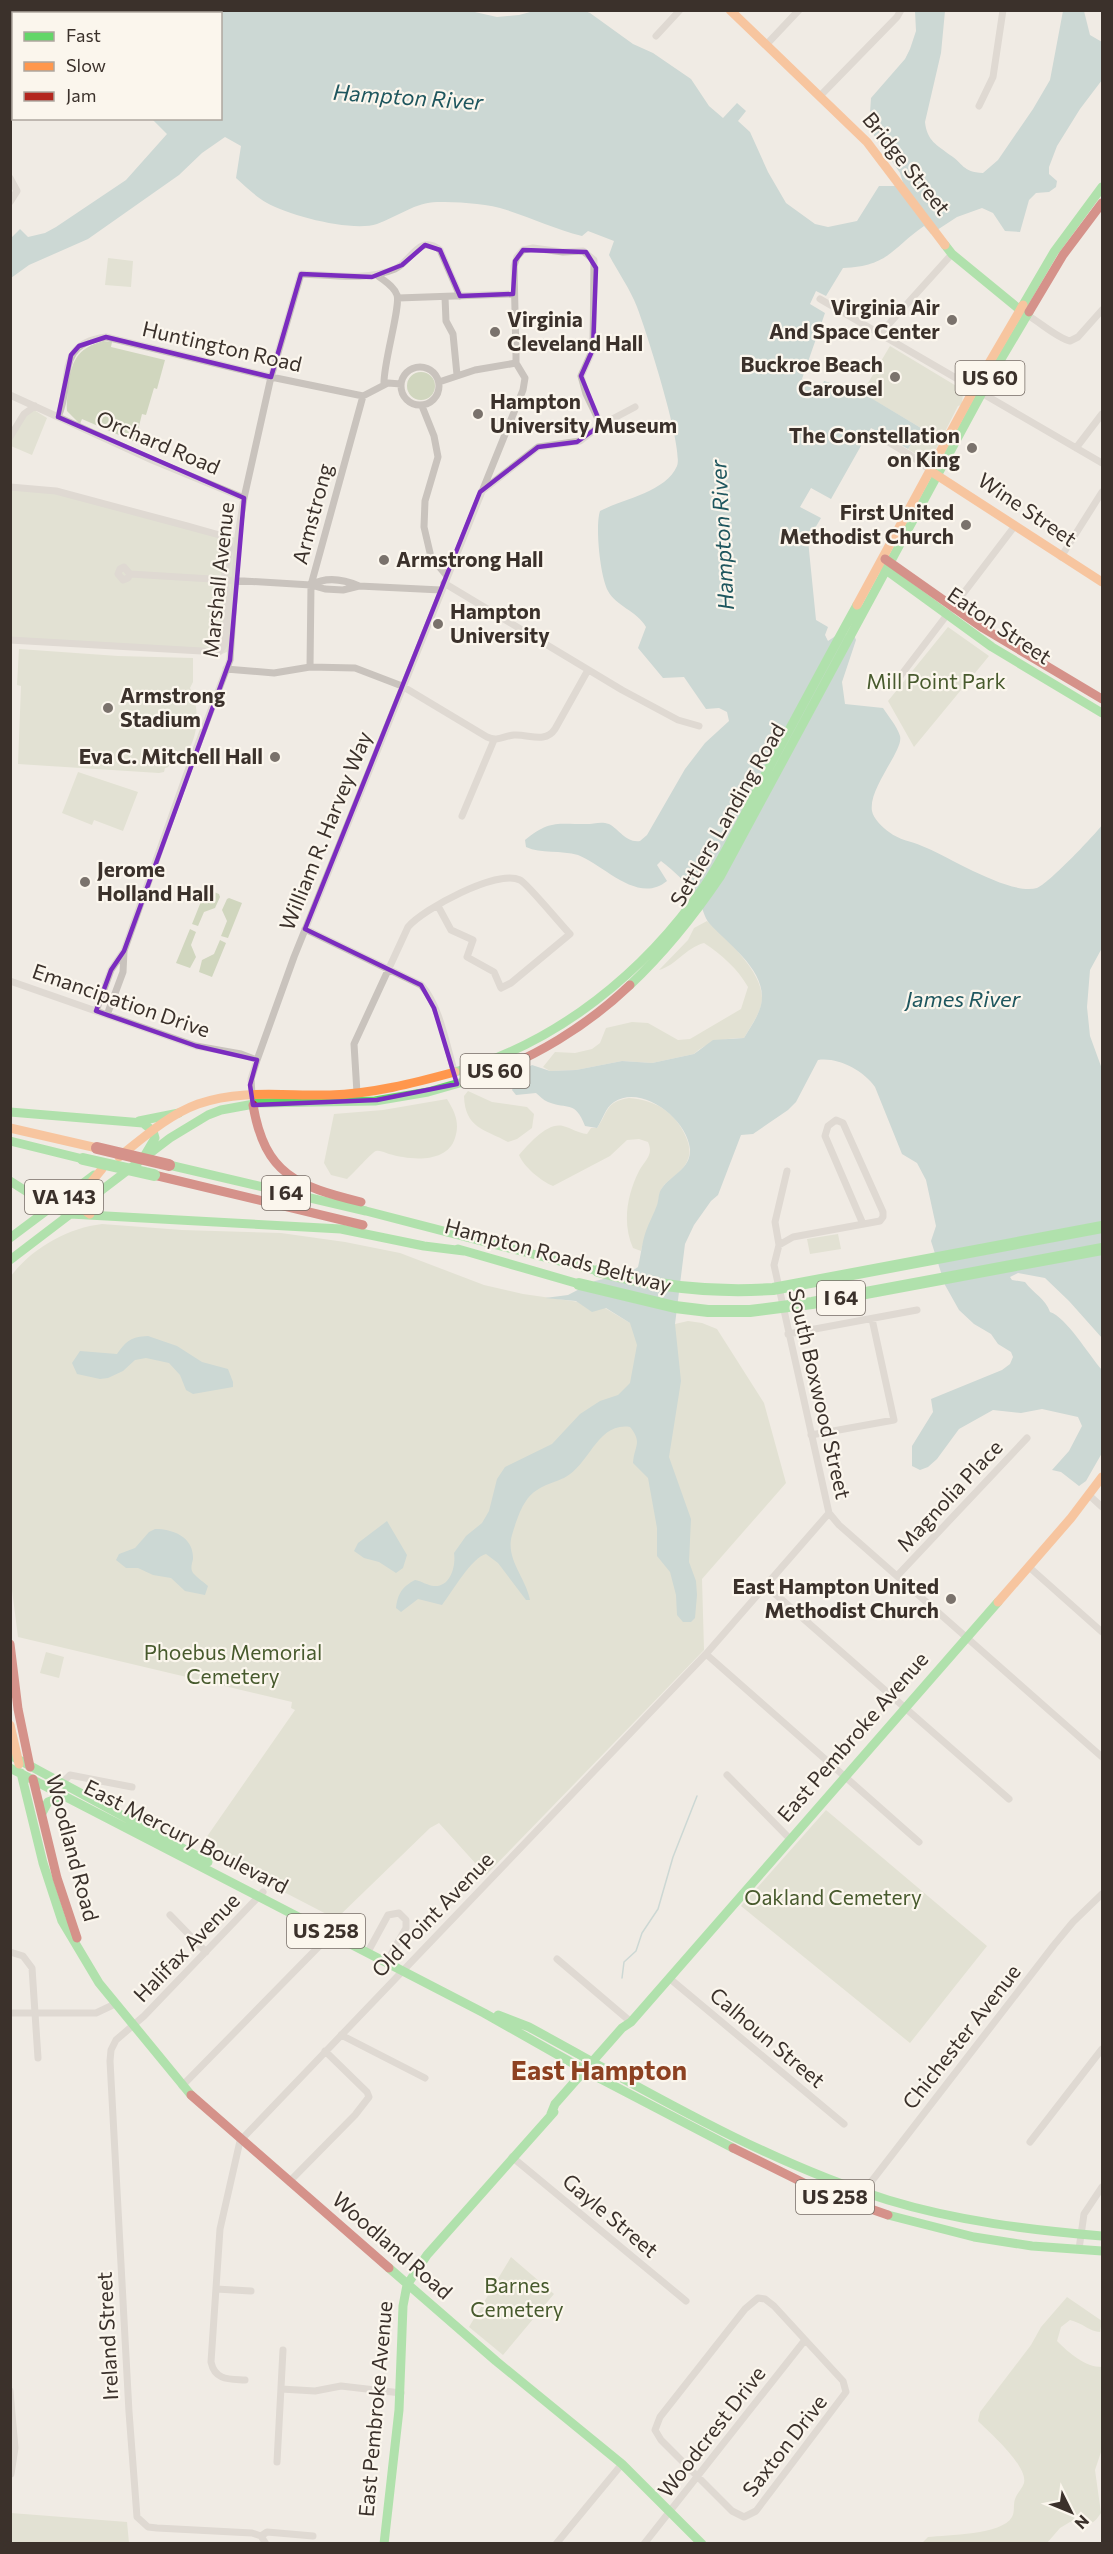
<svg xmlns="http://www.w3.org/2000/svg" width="1113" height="2554" font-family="Commissioner,sans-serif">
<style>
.green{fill:#d0d6be}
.water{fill:#a0c0c1}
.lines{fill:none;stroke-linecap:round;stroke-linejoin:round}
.stream{stroke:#a0c0c1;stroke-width:1.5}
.street{stroke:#c9c3bd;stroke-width:7}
.fast{stroke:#63d668;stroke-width:9}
.slow{stroke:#ff974d;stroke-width:9}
.jam{stroke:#b3261e;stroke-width:9}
.fast-bridge{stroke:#63d668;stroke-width:12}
.jam-bridge{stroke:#b3261e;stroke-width:12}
.marked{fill:none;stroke:#7b2cbf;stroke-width:4.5;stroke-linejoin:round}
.poi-dot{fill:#7a726c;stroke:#fbf6ed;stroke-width:2}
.labels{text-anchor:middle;stroke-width:4.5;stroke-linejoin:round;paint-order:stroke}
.shield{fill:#fbf6ed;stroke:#756c65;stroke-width:1.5}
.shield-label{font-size:20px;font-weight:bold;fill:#3b312b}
.street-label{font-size:21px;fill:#3b312b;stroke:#fbf6ed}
.poi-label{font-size:21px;font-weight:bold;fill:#3b312b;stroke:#fbf6ed;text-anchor:end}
.park-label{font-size:21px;fill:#475a2d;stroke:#fbf6ed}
.water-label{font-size:22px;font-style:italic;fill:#1e565e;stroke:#fbf6ed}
.district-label{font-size:27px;font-weight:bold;fill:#8d4121;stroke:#fbf6ed}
</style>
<rect width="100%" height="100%" fill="#f0ebe4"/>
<path class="green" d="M108 258 133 261 131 287 105 285Z
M103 341 112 342 111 347 165 360 157 389 154 388 146 415 142 414 135 442 82 419 80 424 67 411C66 403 68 395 68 387 71 362 77 348 103 341Z
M890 346 958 387 963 392 962 405 958 406 929 463 908 449 921 428 862 393Z
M407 386a14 14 0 1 1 28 0a14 14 0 1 1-28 0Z
M34 410 47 418 32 455 11 446 10 443 24 417Z
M10 484 57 489 236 538 229 651 222 654 11 643Z
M948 627 989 656 914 747 888 701Z
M19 649 118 656 193 658V682L190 688C203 712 197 754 174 762 166 764 172 767 165 768L164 772 159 773 18 764 21 686 17 685Z
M78 772 138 792 123 831 94 820 92 825 62 813Z
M206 889 219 894 220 897 215 908 204 912 198 926 192 924Z
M229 898 242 903 228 938 221 936 227 921 222 910 227 899Z
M707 921C726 938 764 973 762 1000 761 1013 750 1027 744 1038 728 1037 705 1042 694 1054L652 1063 622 1061 576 1070 550 1071 543 1067 555 1052 575 1053 592 1049 600 1043 606 1028 632 1022 648 1023 678 1040 690 1039 741 1009 748 987C738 969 721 954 704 943 685 948 677 965 659 970L688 940 694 928Z
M190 929 196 932 191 945 196 957 190 968 176 963Z
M220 940 226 943 212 977 199 972 202 960 214 954Z
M468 1091 492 1102 527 1107 534 1114 532 1128 517 1139 508 1142C484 1129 465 1128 464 1096Z
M629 1098C656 1100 675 1112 686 1137 689 1144 691 1152 688 1159 683 1174 666 1179 661 1190 659 1194 659 1198 658 1203 653 1220 645 1234 641 1251L633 1248C622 1223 627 1195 639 1171 645 1160 654 1155 648 1142L639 1139 627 1140 610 1156 553 1186C542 1182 523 1166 519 1155 529 1144 547 1122 563 1126 572 1128 577 1133 587 1134L591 1128H597C609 1111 605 1102 629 1098Z
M447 1099C455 1112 460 1123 455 1138 447 1164 410 1160 389 1154 385 1153 381 1150 376 1151 373 1151 353 1174 347 1179L331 1175 324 1163 334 1114 383 1110Z
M102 1224 182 1230 281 1233 345 1242 400 1253 484 1285 523 1294 600 1305 630 1323 675 1342V1324L688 1321 702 1323 717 1329 764 1403 786 1483 702 1579 704 1650 486 1875 439 1823 430 1828 336 1919 199 1848 295 1710 291 1708 292 1702 18 1637 11 1582V1276C32 1248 68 1228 102 1224Z
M838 1234 841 1249 810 1254 807 1239Z
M46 1652 64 1657 59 1678 40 1673Z
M826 1810 987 1946 910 2043 741 1906Z
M511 2257 554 2294 503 2355 469 2327Z
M1067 2297 1102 2321 1100 2332C1090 2332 1083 2323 1070 2320L1061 2327 1057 2341C1069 2353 1085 2367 1102 2367V2449L1095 2470 1101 2513C1091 2528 1086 2526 1070 2522L1060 2528 1047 2543H922L928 2537C947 2535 1002 2535 1012 2517 1015 2512 1013 2505 1015 2499 1017 2493 1022 2489 1024 2483 1028 2466 990 2433 978 2421L980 2412 1031 2345 1041 2327Z
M11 2513 127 2522 129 2543H11Z"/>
<path class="water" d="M466 10 497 17 519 15 534 11H585L590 13 633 44 653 53 691 79 709 106 723 118 737 103 746 111 738 121 750 132 768 172 786 203 815 224 828 227 857 221 879 186H904L900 173 869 128 871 98 905 59 910 49 916 31 915 11H945L941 53 925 122C927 141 937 145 950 155 963 163 962 172 983 173L998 160 1033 109 1050 80 1063 11H1084L1090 35 1102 42V80L1080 109 1057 146 1049 167V174L1057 181 1056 187 1049 192 1036 193 1029 200 1020 232 1005 231 993 213 982 208 957 217 931 234 924 226C891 249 889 266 843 268L826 296 816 291 810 304 825 313 802 379 822 387 824 381 861 392 921 428 908 449 871 428 831 499 811 488 800 507 821 518 808 540 816 620 828 627 825 635 828 641 837 635H854L856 640 842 682 845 704 883 708C888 716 897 726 900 736 904 750 868 788 872 811 873 818 883 828 889 832 899 840 911 841 922 846 948 856 1010 896 1037 888 1048 884 1093 837 1102 825V948L1090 970 1087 1007 1090 1036 1102 1069V1338L1069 1301 1045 1278 1018 1273 1010 1277 1012 1280 1025 1282C1033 1293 1046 1299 1050 1312 1066 1317 1089 1355 1102 1370V1453L1086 1481 1079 1486 1061 1472 1052 1470 1069 1451 1082 1426 1078 1417 1042 1409 1021 1413 993 1410 959 1429 937 1459 928 1467 920 1470 912 1466V1446L933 1412 931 1399 1002 1370 1010 1364 1013 1357 1011 1352 998 1344 991 1334 974 1324 959 1310 945 1285 931 1241 936 1226 926 1180 917 1163 902 1154 875 1087C863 1070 838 1057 818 1060L796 1102 788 1110 753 1134 741 1135 718 1195 711 1201 694 1225 685 1244 675 1324 681 1381 669 1457 691 1519 689 1562 696 1581 697 1595 695 1618 691 1622H683L677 1615 676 1595 670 1572 657 1556V1528L648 1478 633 1463C634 1446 643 1443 630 1427 597 1422 590 1465 564 1478 550 1484 535 1487 526 1501 520 1509 515 1525 512 1535 505 1559 526 1578 530 1600H526L498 1563 486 1554C472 1557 452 1592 442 1605L418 1599 401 1612 396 1608C398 1593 402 1587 415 1580 421 1581 429 1586 434 1586 451 1587 456 1565 454 1553L466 1536 482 1523 489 1511 497 1479 505 1467 552 1444 580 1414 600 1401 618 1395 630 1383 637 1345 630 1323 606 1308 592 1312 576 1301 545 1298 568 1295 595 1281 629 1273 638 1267C641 1255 642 1242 646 1231 649 1222 654 1214 657 1205 659 1199 658 1193 662 1188 671 1175 691 1169 690 1149 687 1119 642 1084 614 1102 605 1108 603 1119 597 1128L585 1126C575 1100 568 1110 548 1102 543 1100 540 1096 536 1093L516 1095 512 1090 519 1073 532 1065 550 1071 576 1070 622 1061 652 1063 694 1054 713 1040 744 1038C750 1028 758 1017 761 1005 769 972 728 944 709 923 704 917 703 908 699 902 692 887 674 871 661 861L657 865 667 881C638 905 604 865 578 855 561 850 541 854 526 847L525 840C549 820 557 824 586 824 594 824 601 821 609 824 620 830 626 843 640 841L647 835 685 769 705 743 729 721 727 712 719 708 706 709 684 677 663 678 638 648 646 627C637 611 616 606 608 591 600 576 595 526 600 511 623 499 666 492 677 466 684 449 646 330 637 307 630 289 618 272 609 255L614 241 588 231 582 236C554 229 528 216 500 208 481 203 457 202 437 202 416 202 397 217 377 224 352 232 290 216 267 203 255 196 246 187 236 178L241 146 225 137 202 153 179 175 88 239 29 265 11 278V238L20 229 28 237 45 233 56 227 126 180 167 134 152 119 220 118V14H14L13 25 11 24V11Z
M148 1336 177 1346 202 1362 228 1369 233 1382V1387L193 1394 186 1390 180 1375 169 1363 146 1358 135 1360 123 1371 108 1378 100 1379 77 1374 72 1363 80 1351 117 1354C127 1340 131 1337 148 1336Z
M387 1521 407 1555 403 1568 396 1573 379 1562 364 1558 354 1551 358 1543Z
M155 1529C173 1529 194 1537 193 1559 192 1564 190 1568 193 1573 197 1578 204 1582 208 1586L205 1595 185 1591 171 1578 153 1575 138 1568H126L116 1560 119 1554 135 1548 149 1532Z"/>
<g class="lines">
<path class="stream" d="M622 1978 624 1962 636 1951 642 1933 658 1909 673 1857 697 1796"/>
<path class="street" d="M656 36 680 10
M766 45 799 10
M820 96 897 17 901 10
M979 106 993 77 1003 10
M10 178 17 191 10 202
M377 275C384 281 394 286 397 295 401 306 383 364 384 384
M445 297 446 321 453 334 457 375
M398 298 513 294
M820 299 1102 463
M1027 315C1040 322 1057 338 1070 341L1078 337 1102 310
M879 335 952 254
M401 386a19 19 0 1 1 38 0a19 19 0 1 1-38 0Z
M439 382 475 370 516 363
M10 395 152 460 244 498
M422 406 434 436 438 457 425 501 424 527 431 557 447 576
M58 417C74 382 53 344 106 337L271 377 363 396
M10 437 24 414 35 406
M885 440 910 455 930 470
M1076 448 1102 414
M10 487 56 491 187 526 223 536 229 542 230 547 224 579 228 598 225 643 219 652 10 640
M482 491 538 447 580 441 601 425 635 407
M1061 557 1102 492
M130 574 128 578 123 580 118 574 120 569 124 567 130 574 311 585 325 589 343 590 359 586 441 590
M444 583 622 690 678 720 699 726
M311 585C327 576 343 579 359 586
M310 667 311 585 363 396 388 383 401 384
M226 669 274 673 310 667 355 668 402 686 487 737C498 742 503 736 514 735 529 734 545 744 555 729L588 670
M895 683 1014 527
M462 816 494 740
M305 929 421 985C440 1005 447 1048 455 1074
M10 981 196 1046 241 1054 257 1060
M96 1011 111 970 124 951 186 776 230 660 238 535 244 498 271 377 301 274C332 275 366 281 395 269 411 262 419 233 440 250L460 296
M107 1015 123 972 124 951
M357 1093 354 1044 408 927C423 909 497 869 520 880 527 883 561 925 570 934L511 983 501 988 494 972 467 957 473 940 451 930 438 906
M252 1094 251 1079 257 1060 294 957 523 390 525 378 516 363V356L514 266 517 257 523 250 533 248 563 252 583 251 594 260 593 349 581 376 586 394 601 425
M787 1171 775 1222 779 1245 774 1265 829 1513 839 1525 1102 1757
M779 1245 793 1237 880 1221 883 1217V1212L843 1123 836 1120 828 1126 825 1136 863 1224
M788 1334 917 1310
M811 1435 894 1420 872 1319
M1090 1496 1102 1507
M1029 1567 1102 1632
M897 1576 1027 1438
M765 1585 1009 1799
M706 1654 919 1842
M727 1775 790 1839
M62 1783 70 1775 132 1787
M263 1892 144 2016 116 2040 111 2050 110 2061 129 2412 137 2517 148 2527 157 2528 252 2533 261 2536 266 2544
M170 1915 206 1952
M370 1948 388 1915 399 1913 406 1920V1928L389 1958
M10 1952 23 1956 32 1968 38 2058
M557 1959 631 2022
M669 1978 844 2124
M10 2013H96L115 2004
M341 2035 425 2078
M182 2086 335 1930
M1030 2142 1102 2049
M512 2157 686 2301
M289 2182 355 2115 369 2097 367 2092 325 2051
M854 2204 1054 1945 1073 1922 1102 1894
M1079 2249 1084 2214 1102 2187
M216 2289 251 2291
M758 2298 765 2299 774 2306 843 2381 846 2392 756 2511 744 2517 732 2511 661 2440 655 2430 660 2417 745 2309Z
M245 2380C230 2379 215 2381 211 2362L220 2229 240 2141 706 1654 829 1513
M281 2389 315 2391 341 2386 401 2393
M10 2391 15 2448 11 2474
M277 2462 283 2350
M261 2536 267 2532 313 2536
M556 2544 622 2464
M644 2544 805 2340"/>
<path class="fast" d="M945 245 952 254 1024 313
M1023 305 1054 252 1102 187
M882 567 992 647 1102 713
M630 985C665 952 693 917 720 877L991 376 1029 312
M455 1072C558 1043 645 972 705 885 728 851 746 810 766 773 796 717 826 661 857 605
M10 1112 143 1123 153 1131 155 1138 142 1160
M139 1121 179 1113
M10 1141 83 1159
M169 1165 366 1211 598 1271
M10 1181 51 1207 70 1214 341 1229 424 1246 464 1251
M10 1238 94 1175
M458 1249 579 1284
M10 1260 170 1138 208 1115 221 1110 259 1103 375 1101 428 1092 477 1078
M10 1755 208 1862
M10 1768 484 2013 597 2077 733 2148
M21 1773 43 1863 62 1921 99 1983 191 2095
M42 1813 48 1802 64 1796
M498 2015 529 2027C645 2090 761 2160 888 2200 957 2221 1030 2230 1102 2236
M551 2114 555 2104 622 2028 631 2022 998 1602
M888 2215 974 2237 1032 2246 1102 2251
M389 2268 496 2361 622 2464 702 2544
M384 2544 399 2410 403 2306 407 2285 427 2255 554 2112"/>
<path class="slow" d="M730 10 867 142 945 245
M932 472 1102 582
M857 605 978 382 1023 305
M10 1128 97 1148
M119 1157C143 1138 168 1115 198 1104 240 1089 286 1096 330 1095 372 1094 414 1083 455 1072
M90 1214 83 1209 80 1196 102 1169
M998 1602 1071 1518 1102 1477
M10 1725 19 1764"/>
<path class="jam" d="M1029 312 1063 255 1102 203
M885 559 983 628 1102 699
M477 1078C533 1059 587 1026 630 985
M253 1105C265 1175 297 1186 361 1202
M154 1175 363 1225
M10 1644 18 1709 30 1767
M33 1779 57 1878 77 1938
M191 2095 389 2268
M733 2148 822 2192 888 2215"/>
<path class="fast-bridge" d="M83 1159 154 1175
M598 1271C656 1287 713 1293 773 1289L1102 1227
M579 1284 675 1307 708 1311H750L812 1303 1102 1249"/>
<path class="jam-bridge" d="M97 1148 169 1165"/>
</g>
<path d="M0 0H1113V2554H0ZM425 245 440 250 460 296 513 294 515 261 523 250 586 252 596 268 593 349 581 376 601 425 577 442 538 447 480 492 305 929 421 985 434 1008 457 1084 377 1100 253 1105 250 1085 257 1060 196 1046 96 1011 111 970 124 951 230 660 244 498 58 417 71 355 79 346 106 337 271 377 301 274 372 277 402 265Z" fill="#f0ebe4" fill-opacity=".55" fill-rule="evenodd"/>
<path class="marked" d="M425 245 440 250 460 296 513 294 515 261 523 250 586 252 596 268 593 349 581 376 601 425 577 442 538 447 480 492 305 929 421 985 434 1008 457 1084 377 1100 253 1105 250 1085 257 1060 196 1046 96 1011 111 970 124 951 230 660 244 498 58 417 71 355 79 346 106 337 271 377 301 274 372 277 402 265Z"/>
<g class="poi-dot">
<circle cx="952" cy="320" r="6"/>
<circle cx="495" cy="332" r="6"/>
<circle cx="895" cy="377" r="6"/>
<circle cx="478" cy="414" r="6"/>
<circle cx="972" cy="448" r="6"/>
<circle cx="966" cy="525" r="6"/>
<circle cx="384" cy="560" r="6"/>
<circle cx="438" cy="624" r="6"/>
<circle cx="108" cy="708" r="6"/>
<circle cx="275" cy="757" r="6"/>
<circle cx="85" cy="882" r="6"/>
<circle cx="951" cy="1599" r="6"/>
</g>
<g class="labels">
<g class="shield">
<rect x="955.5" y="361" width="69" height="34" rx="4.5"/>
<rect x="460.5" y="1054" width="69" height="34" rx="4.5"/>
<rect x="262" y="1176" width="48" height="34" rx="4.5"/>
<rect x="25" y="1180" width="78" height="34" rx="4.5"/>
<rect x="817" y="1281" width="48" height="34" rx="4.5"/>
<rect x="287" y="1914" width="78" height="34" rx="4.5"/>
<rect x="796" y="2180" width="78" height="34" rx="4.5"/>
</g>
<g class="shield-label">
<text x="990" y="385">US 60</text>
<text x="495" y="1078">US 60</text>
<text x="286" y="1200">I 64</text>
<text x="64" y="1204">VA 143</text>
<text x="841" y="1305">I 64</text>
<text x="326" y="1938">US 258</text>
<text x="835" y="2204">US 258</text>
</g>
<g class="street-label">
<text transform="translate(906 164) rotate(51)" y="7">Bridge Street</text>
<text transform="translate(222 347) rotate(13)" y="7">Huntington Road</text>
<text transform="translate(158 443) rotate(23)" y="7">Orchard Road</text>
<text transform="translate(1027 510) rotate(34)" y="7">Wine Street</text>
<text transform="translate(313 514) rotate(-75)" y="7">Armstrong</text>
<text transform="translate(219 580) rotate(-84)" y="7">Marshall Avenue</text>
<text transform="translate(999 626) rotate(34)" y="7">Eaton Street</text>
<text transform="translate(728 815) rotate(-60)" y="7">Settlers Landing Road</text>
<text transform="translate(326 831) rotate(-68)" y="7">William R. Harvey Way</text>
<text transform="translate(121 1001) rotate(19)" y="7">Emancipation Drive</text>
<text transform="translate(558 1256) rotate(15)" y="7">Hampton Roads Beltway</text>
<text transform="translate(819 1394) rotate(77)" y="7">South Boxwood Street</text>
<text transform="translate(950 1496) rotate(-47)" y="7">Magnolia Place</text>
<text transform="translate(853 1737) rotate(-49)" y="7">East Pembroke Avenue</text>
<text transform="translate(186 1837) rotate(27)" y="7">East Mercury Boulevard</text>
<text transform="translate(72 1848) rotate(75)" y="7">Woodland Road</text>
<text transform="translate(433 1915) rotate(-46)" y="7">Old Point Avenue</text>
<text transform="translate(187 1948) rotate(-46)" y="7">Halifax Avenue</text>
<text transform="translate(962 2037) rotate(-52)" y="7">Chichester Avenue</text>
<text transform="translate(767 2038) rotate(40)" y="7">Calhoun Street</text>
<text transform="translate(610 2216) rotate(40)" y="7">Gayle Street</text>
<text transform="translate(392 2246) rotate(41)" y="7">Woodland Road</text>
<text transform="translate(108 2336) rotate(-93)" y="7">Ireland Street</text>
<text transform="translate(376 2409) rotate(-85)" y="7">East Pembroke Avenue</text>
<text transform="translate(712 2432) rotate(-52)" y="7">Woodcrest Drive</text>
<text transform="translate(785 2446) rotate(-52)" y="7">Saxton Drive</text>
</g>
<g class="poi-label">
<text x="940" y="315">Virginia Air<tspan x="940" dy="24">And Space Center</tspan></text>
<text x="507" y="327" text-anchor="start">Virginia<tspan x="507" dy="24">Cleveland Hall</tspan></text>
<text x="883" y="372">Buckroe Beach<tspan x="883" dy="24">Carousel</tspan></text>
<text x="490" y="409" text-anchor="start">Hampton<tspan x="490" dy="24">University Museum</tspan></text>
<text x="960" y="443">The Constellation<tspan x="960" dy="24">on King</tspan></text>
<text x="954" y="520">First United<tspan x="954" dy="24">Methodist Church</tspan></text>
<text x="396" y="567" text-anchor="start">Armstrong Hall</text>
<text x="450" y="619" text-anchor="start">Hampton<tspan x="450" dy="24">University</tspan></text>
<text x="120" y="703" text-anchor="start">Armstrong<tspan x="120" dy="24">Stadium</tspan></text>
<text x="263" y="764">Eva C. Mitchell Hall</text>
<text x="97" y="877" text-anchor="start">Jerome<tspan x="97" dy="24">Holland Hall</tspan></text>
<text x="939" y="1594">East Hampton United<tspan x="939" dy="24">Methodist Church</tspan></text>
</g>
<g class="park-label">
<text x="936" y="689">Mill Point Park</text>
<text x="233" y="1660">Phoebus Memorial<tspan x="233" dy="24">Cemetery</tspan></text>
<text x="833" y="1905">Oakland Cemetery</text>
<text x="517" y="2293">Barnes<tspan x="517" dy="24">Cemetery</tspan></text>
</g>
<g class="water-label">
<text transform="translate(408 97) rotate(4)" y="8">Hampton River</text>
<text transform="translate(722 535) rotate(-93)" y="8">Hampton River</text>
<text x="963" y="1007">James River</text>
</g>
<g class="district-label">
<text x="599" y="2080">East Hampton</text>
</g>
</g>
<rect width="1113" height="2554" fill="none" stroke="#3b312b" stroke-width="24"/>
<rect x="12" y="12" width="210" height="108" fill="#fbf6ed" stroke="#aea79f" stroke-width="1.5"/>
<rect x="24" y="32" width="30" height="9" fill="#63d668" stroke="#aea79f" stroke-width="1.5"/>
<text x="66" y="42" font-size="18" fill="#3b312b">Fast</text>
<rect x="24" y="62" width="30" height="9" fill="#ff974d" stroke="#aea79f" stroke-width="1.5"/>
<text x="66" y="72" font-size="18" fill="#3b312b">Slow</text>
<rect x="24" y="92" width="30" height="9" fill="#b3261e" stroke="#aea79f" stroke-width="1.5"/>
<text x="66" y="102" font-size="18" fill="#3b312b">Jam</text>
<g transform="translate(1071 2512) rotate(133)" stroke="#fbf6ed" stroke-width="4.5" paint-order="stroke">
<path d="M0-4.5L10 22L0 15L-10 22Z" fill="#3b312b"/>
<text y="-9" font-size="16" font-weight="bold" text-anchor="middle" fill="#3b312b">N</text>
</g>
</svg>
